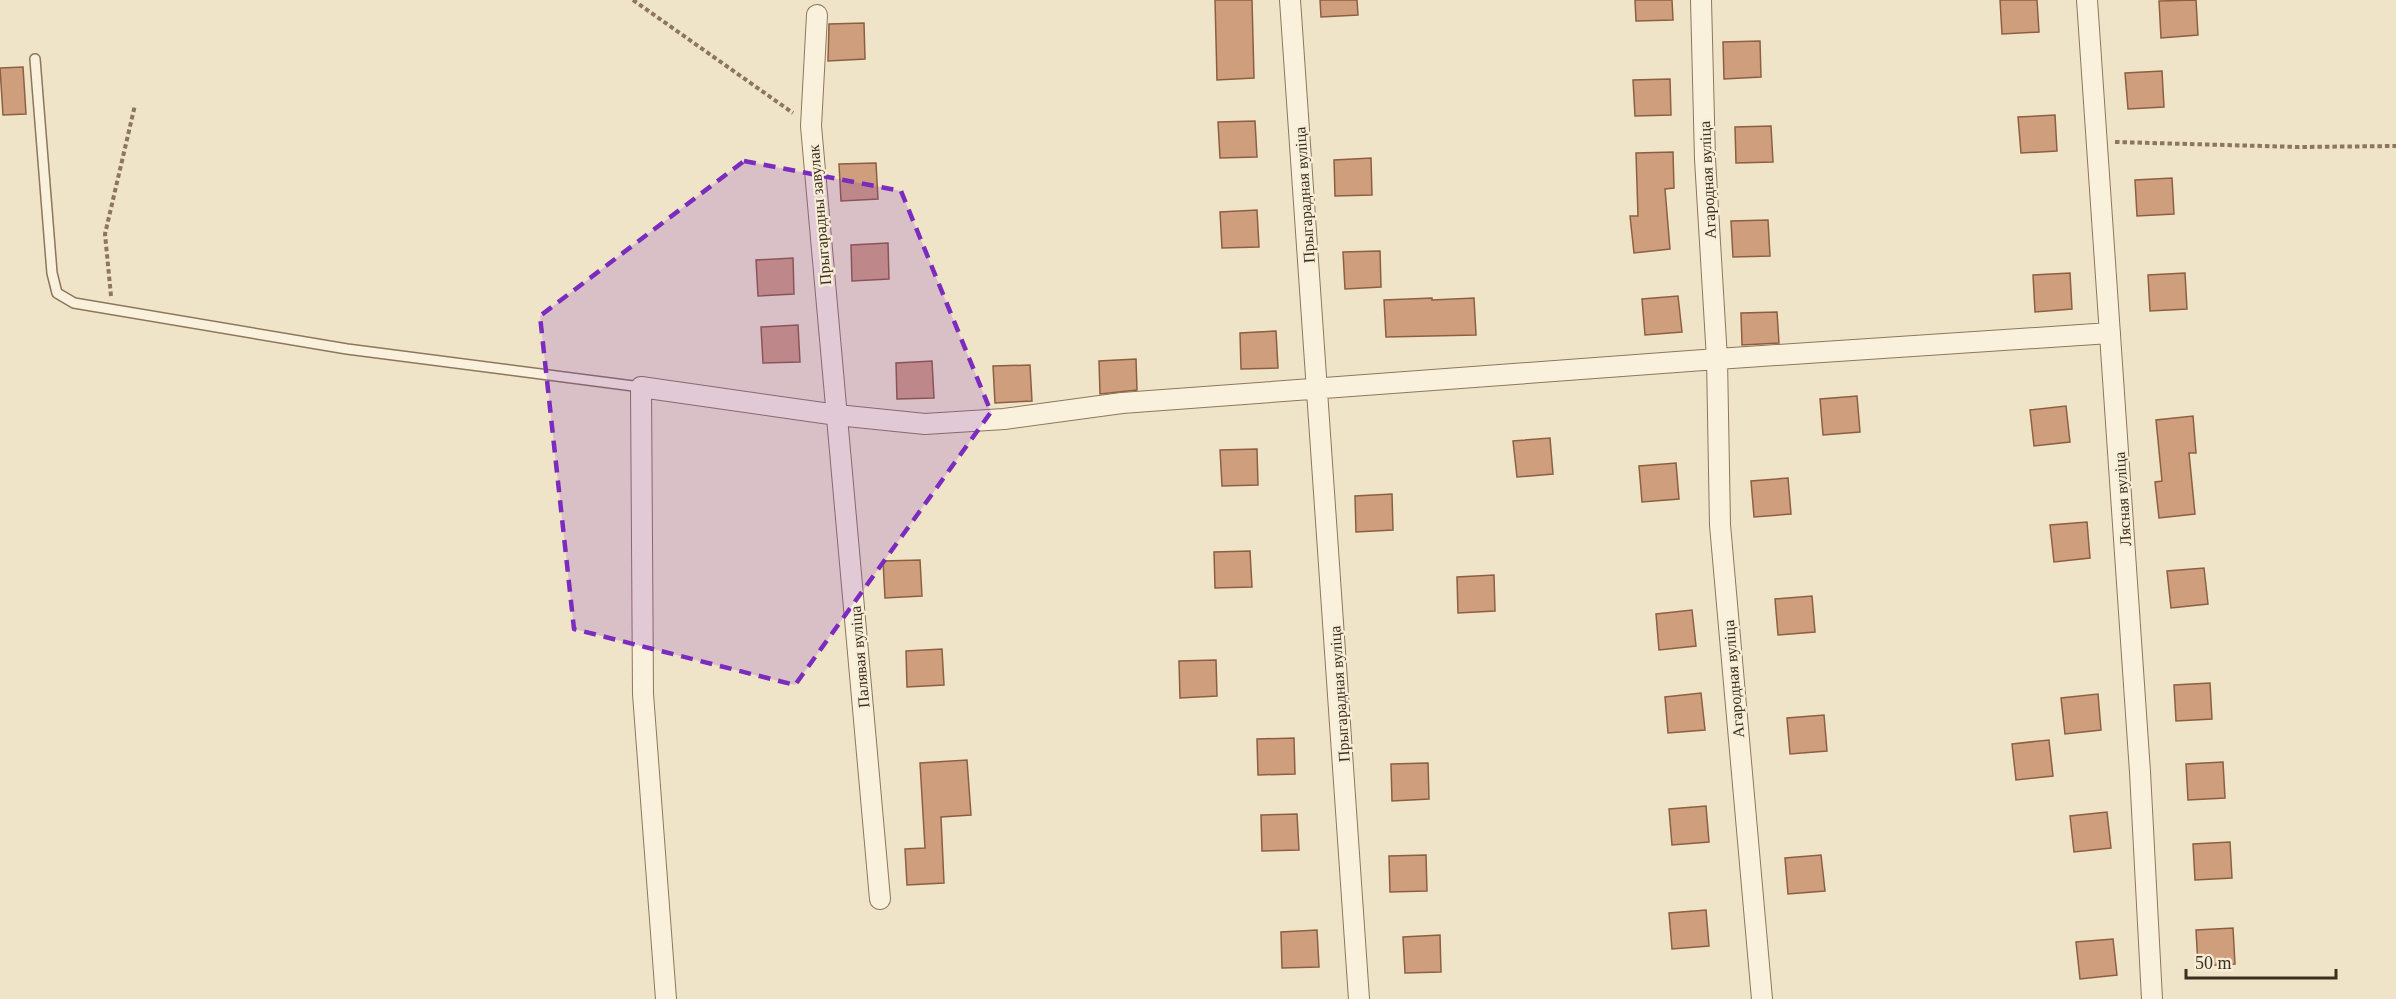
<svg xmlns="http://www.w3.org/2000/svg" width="2396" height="999" font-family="'Times New Roman',serif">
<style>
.building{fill:#cf9f7d;stroke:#8d5f41;stroke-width:1.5}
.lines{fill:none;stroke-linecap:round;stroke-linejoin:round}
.service-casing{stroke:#8d765c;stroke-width:12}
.minor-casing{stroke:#8d765c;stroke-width:22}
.path{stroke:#8d765c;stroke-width:4;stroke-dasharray:4.5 3;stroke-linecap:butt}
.service{stroke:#faf1dc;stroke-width:9}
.minor{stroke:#faf1dc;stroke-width:20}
.marked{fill:#7b2cbf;fill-opacity:0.2;stroke:#7b2cbf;stroke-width:4.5;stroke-dasharray:12 8;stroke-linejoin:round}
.labels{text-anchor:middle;stroke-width:4.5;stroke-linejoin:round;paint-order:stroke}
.street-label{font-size:16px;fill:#3d2e20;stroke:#f7eed8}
</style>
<rect width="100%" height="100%" fill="#f0e4c8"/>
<path class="building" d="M1215 0H1252L1254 78 1217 80Z
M1320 0H1357L1358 15 1321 17Z
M1635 0H1672L1673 20 1636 21Z
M2000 0H2037L2039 32 2002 34Z
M2196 0 2198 35 2161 38 2159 1Z
M864 23 865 59 828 61 829 24Z
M1760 41 1761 77 1724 79 1723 42Z
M23 67 26 114 3 115 0 68Z
M2162 71 2164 107 2128 109 2125 73Z
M1670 79 1671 115 1635 116 1633 80Z
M2055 115 2057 151 2021 153 2018 117Z
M1255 121 1257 157 1220 158 1218 122Z
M1771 126 1773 162 1736 163 1735 127Z
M1673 152 1674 188 1665 189 1670 249 1634 253 1630 216H1638L1636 153Z
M1371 158 1372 195 1335 196 1334 160Z
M876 163 878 199 841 201 839 164Z
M2172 178 2174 214 2137 216 2135 180Z
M1257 210 1259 247 1222 248 1220 212Z
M1768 220 1770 256 1733 257 1731 221Z
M888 243 889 279 852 281 851 245Z
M1380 251 1381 287 1345 289 1343 252Z
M793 258 794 294 758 296 756 260Z
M2070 273 2072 309 2035 312 2033 275Z
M2185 273 2187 309 2150 311 2148 275Z
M1678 296 1682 332 1645 335 1642 299Z
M1432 298V300L1474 298 1476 335 1386 337 1384 300Z
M1777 312 1779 343 1742 345 1741 313Z
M798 325 800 362 763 363 761 327Z
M1276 331 1278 368 1241 369 1240 333Z
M1136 359 1137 390 1100 394 1099 361Z
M932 361 934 398 897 399 896 363Z
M1030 365 1032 401 995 403 993 366Z
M1857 396 1860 432 1823 435 1820 399Z
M2066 406 2070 442 2034 446 2030 410Z
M2193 416 2196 453H2189L2195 514 2159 518 2155 482 2162 481 2156 420Z
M1550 438 1553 474 1517 477 1513 441Z
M1257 449 1258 485 1222 486 1220 450Z
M1676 463 1679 499 1642 502 1639 466Z
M1788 478 1791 514 1754 517 1751 481Z
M1392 494 1393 530 1356 532 1355 496Z
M2087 522 2090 558 2054 562 2050 525Z
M1250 551 1252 587 1215 588 1214 552Z
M920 560 922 596 885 598 883 561Z
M2204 568 2208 604 2171 608 2167 571Z
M1494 575 1495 611 1458 613 1457 577Z
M1812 596 1815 632 1778 635 1775 599Z
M1692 610 1696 646 1659 650 1656 614Z
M942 649 944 685 907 687 906 651Z
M1216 660 1217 696 1180 698 1179 661Z
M2210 683 2212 719 2176 721 2174 685Z
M1701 693 1705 730 1668 733 1665 697Z
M2098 694 2101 730 2065 734 2061 698Z
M1824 715 1827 751 1790 754 1787 718Z
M1294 738 1295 774 1258 775 1257 739Z
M2049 740 2053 776 2016 780 2012 744Z
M967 760 971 815 941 817 944 883 907 885 905 849 925 848 920 763Z
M2223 762 2225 798 2188 800 2186 764Z
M1428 763 1429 799 1392 801 1391 764Z
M1706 806 1709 842 1672 845 1669 809Z
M2107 812 2111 848 2074 852 2070 816Z
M1297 814 1299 850 1262 851 1261 815Z
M2230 842 2232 878 2195 880 2193 844Z
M1426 855 1427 891 1390 892 1389 856Z
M1821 855 1825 891 1788 894 1785 858Z
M1706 910 1709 946 1672 949 1669 913Z
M2233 928 2235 964 2198 966 2196 930Z
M1317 930 1319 967 1282 968 1281 932Z
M1440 935 1441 972 1405 973 1403 937Z
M2113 939 2117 975 2080 979 2076 942Z"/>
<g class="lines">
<defs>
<path id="service" d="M35 59 52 273 57 293 74 303 347 349 641 387"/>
<path id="minor" d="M1290 0 1359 999
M1701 0 1705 159 1717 359 1720 525 1762 999
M2087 0 2140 772 2152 999
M817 15 811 126 880 899
M666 999 643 694 641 387 837 415 925 424 1004 419 1122 403 1717 359 2110 333"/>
</defs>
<use href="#service" class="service-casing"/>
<use href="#minor" class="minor-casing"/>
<path class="path" d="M633 0 793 113
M2115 142 2299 147 2396 146
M111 296 105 234 135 105"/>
<use href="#service" class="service"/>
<use href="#minor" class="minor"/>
</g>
<path class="marked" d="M744 161 901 191 991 412 795 685 574 629 540 316Z"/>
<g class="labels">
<g class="street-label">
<text transform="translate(1707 180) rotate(-93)" y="6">Агародная вуліца</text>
<text transform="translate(1304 195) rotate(-94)" y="6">Прыгарадная вуліца</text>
<text transform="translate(819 215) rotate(-95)" y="6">Прыгарадны завулак</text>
<text transform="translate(2122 499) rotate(-94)" y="6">Лясная вуліца</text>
<text transform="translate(859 657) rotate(-95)" y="6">Палявая вуліца</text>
<text transform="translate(1733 679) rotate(-95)" y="6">Агародная вуліца</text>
<text transform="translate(1339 694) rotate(-94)" y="6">Прыгарадная вуліца</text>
</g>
</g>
<path d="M2186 969v9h150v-9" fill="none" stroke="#3d2e20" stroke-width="3"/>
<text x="2195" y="969" font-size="18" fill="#3d2e20" stroke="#f7eed8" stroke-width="4.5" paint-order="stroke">50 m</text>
</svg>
